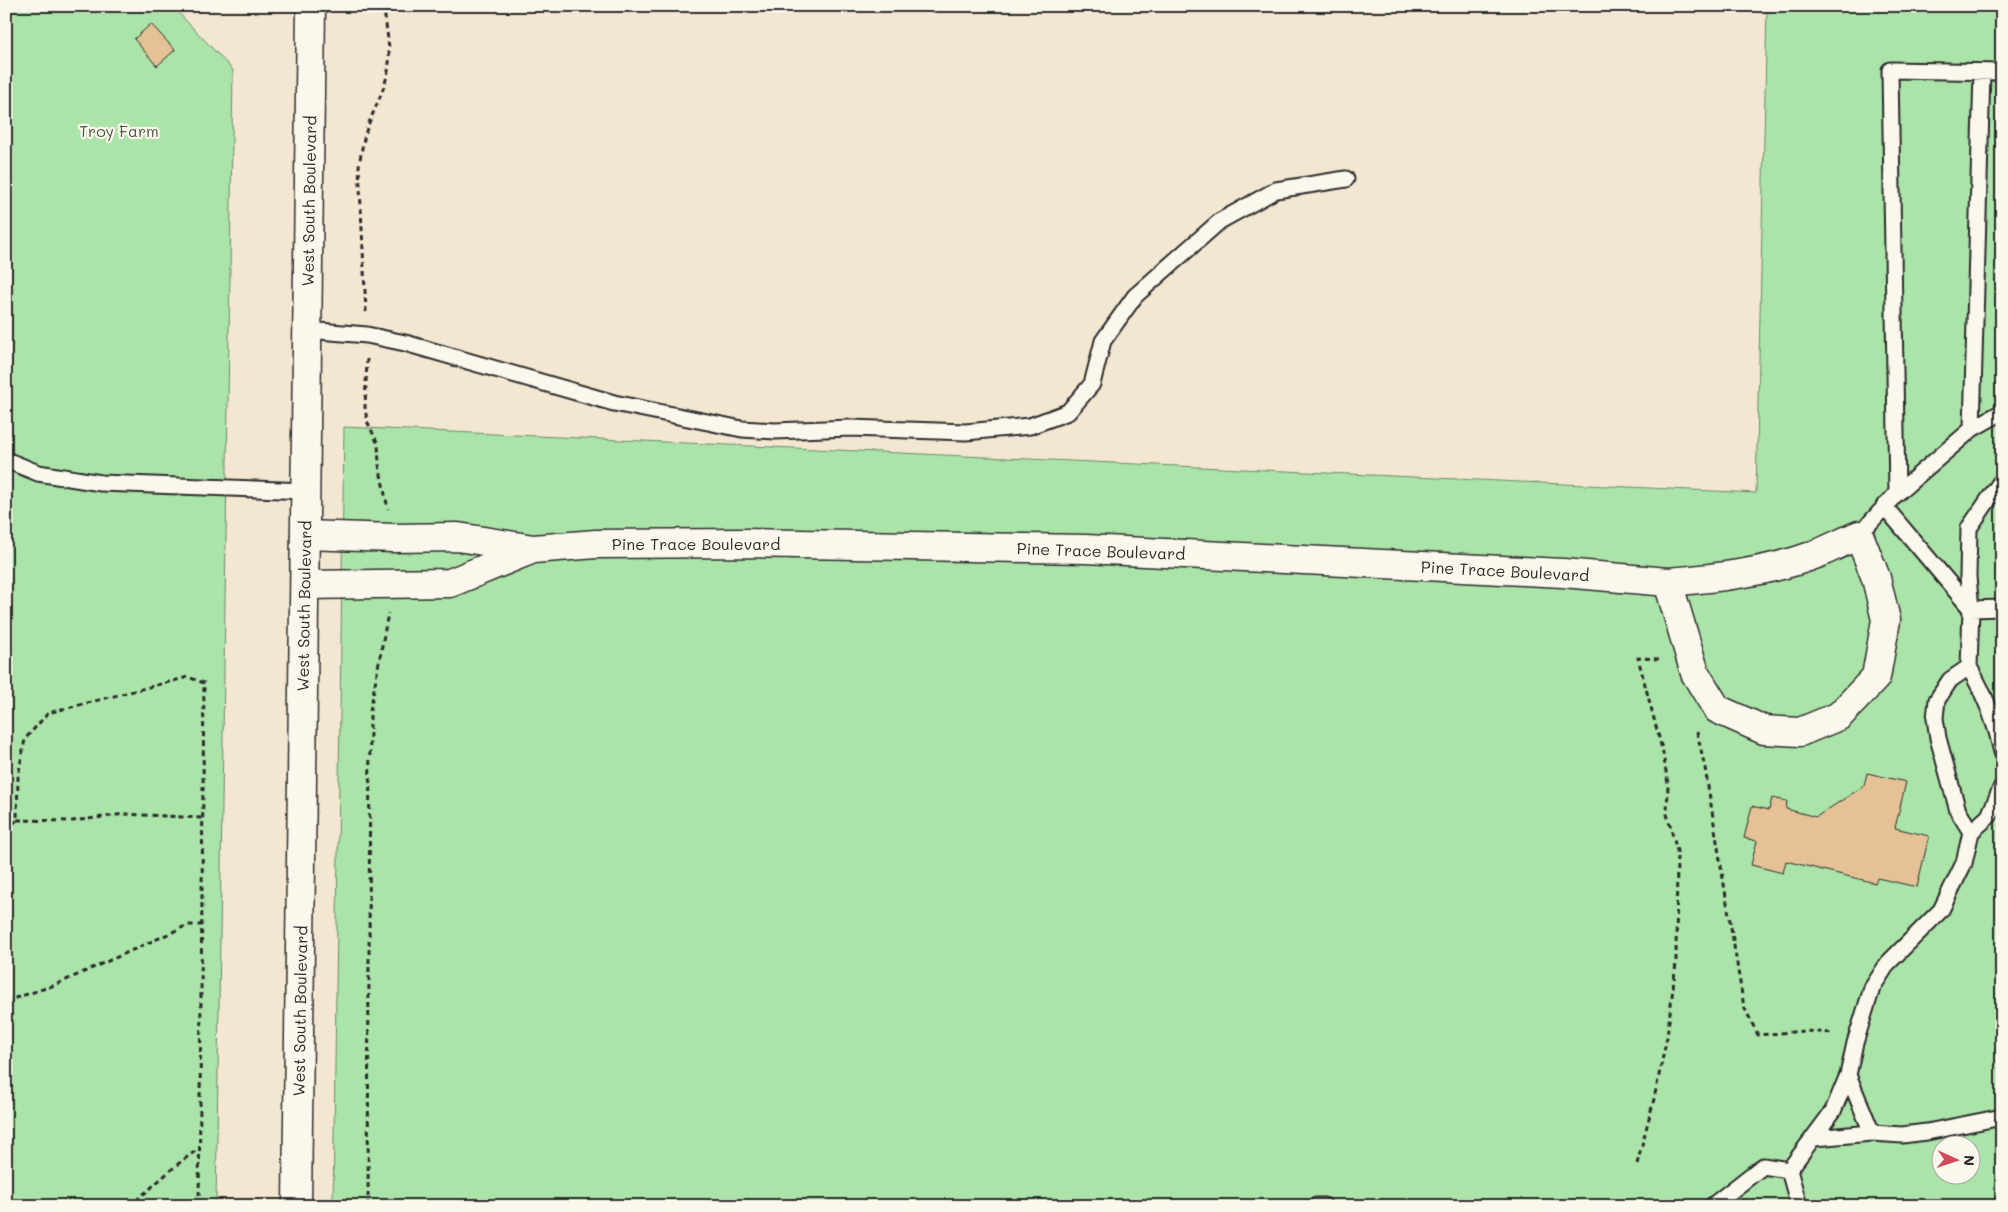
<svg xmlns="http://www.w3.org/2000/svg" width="2008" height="1212" font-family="Mali,sans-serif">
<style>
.green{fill:#aae4a9;stroke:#6a886a;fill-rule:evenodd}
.building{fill:#e4c296;stroke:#2b2b2b}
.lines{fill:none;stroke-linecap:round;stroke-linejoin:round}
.lane-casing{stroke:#2b2b2b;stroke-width:19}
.street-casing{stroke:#2b2b2b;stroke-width:31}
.secondary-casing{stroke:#2b2b2b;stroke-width:31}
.path{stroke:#2b2b2b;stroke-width:3;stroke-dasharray:5 4;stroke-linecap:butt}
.lane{stroke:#fbf7ec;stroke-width:15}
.street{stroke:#fbf7ec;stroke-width:28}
.secondary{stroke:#fbf7ec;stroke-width:28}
.labels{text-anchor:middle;stroke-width:4.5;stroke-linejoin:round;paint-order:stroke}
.park-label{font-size:16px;fill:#4b594a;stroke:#fbf7ec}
.street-label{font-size:16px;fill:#2b2b2b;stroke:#fbf7ec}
</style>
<rect width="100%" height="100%" fill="#f4e7d2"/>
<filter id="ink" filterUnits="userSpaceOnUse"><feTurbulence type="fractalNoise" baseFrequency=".02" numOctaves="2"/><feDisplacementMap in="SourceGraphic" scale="10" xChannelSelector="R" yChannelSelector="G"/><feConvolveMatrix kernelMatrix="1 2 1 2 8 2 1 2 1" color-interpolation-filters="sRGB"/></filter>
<g filter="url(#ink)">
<path class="green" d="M6 6H172L233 70 216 1206H6Z
M1767 6H2002V1206H333L344 427 1756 493ZM1940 1144H1970V1174H1940Z"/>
<path class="building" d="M151 24 175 50 157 66 134 39Z
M1867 773 1906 782 1895 828 1929 836 1917 887 1877 878 1875 883 1786 861 1783 873 1751 865 1757 841 1744 838 1752 806 1769 810 1772 798 1787 801 1786 809 1816 817 1864 786Z"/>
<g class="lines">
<defs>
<path id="lane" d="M307 330 367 335 405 343 614 403 742 429 775 431 850 428 966 432 1030 426 1068 412 1092 384 1103 341 1135 296 1220 221 1276 190 1346 179
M1972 429 2002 412
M6 460 38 473 101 483 306 491
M2002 480 1969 528 1968 577 1971 609 2002 608
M1894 496 1972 429 1982 72
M1859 535 1897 493 1890 70 2002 72
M1969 667C1984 693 1996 723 2002 752
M1971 832 1989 816 2002 786
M1872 1133 1902 1135 1927 1132 2002 1117
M1814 1138 1872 1133 1848 1075
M1316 1206H1324
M1712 1206 1763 1166 1789 1170
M1799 1206 1789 1170 1833 1111 1848 1075 1855 1043 1872 988 1888 963 1941 910 1964 863 1971 832 1958 811 1938 738 1935 718 1937 700 1950 680 1969 667 1971 609 1884 506"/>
<path id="street" d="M305 535 394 538 458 537 533 549 596 544 745 543 1086 549 1563 573 1668 582 1695 673 1717 709 1764 730 1800 732 1839 716 1876 677 1886 620 1876 578 1859 535C1845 541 1831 548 1817 554 1769 572 1718 578 1668 582
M305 585 450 583 533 549"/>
<path id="secondary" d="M297 1206 311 6"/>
</defs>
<use href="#lane" class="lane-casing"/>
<use href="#street" class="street-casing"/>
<use href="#secondary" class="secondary-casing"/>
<path class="path" d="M366 312 359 166C361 153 363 141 367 128 374 109 384 92 388 71 392 50 385 27 384 6
M367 359 365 407 367 421 378 444 379 465 388 509
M1697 732 1705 768 1744 1007 1758 1035 1804 1031 1833 1033
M17 820 73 821 125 814 203 818
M6 830 17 820 18 777 25 739 48 713 188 677 204 683 199 1206
M6 1001 55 985 188 925H202
M1637 1164 1654 1099 1667 1037 1676 963 1677 851 1667 814 1668 784 1663 753 1638 658 1660 659
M129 1206C153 1188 173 1165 199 1149
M368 1206 370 711 388 613"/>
<use href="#lane" class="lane"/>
<use href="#street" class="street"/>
<use href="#secondary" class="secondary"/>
</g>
</g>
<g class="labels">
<g class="park-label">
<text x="119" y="137">Troy Farm</text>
</g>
<g class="street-label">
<text transform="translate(309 201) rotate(-89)" y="6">West South Boulevard</text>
<text x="696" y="550">Pine Trace Boulevard</text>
<text transform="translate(1101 551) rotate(2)" y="6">Pine Trace Boulevard</text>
<text transform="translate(1505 571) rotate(3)" y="6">Pine Trace Boulevard</text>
<text transform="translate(304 606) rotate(-89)" y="6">West South Boulevard</text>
<text transform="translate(300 1011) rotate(-89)" y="6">West South Boulevard</text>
</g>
</g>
<rect width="2008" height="1212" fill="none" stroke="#fbf7ec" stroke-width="25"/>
<rect x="12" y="12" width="1983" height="1187" fill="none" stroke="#2b2b2b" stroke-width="2" filter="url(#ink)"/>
<g transform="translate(1956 1160) rotate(93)"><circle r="24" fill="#fbf7ec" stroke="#a8a59f"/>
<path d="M0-4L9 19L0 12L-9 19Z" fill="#d1495b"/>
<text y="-8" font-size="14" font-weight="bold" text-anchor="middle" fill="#2b2b2b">N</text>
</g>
</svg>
